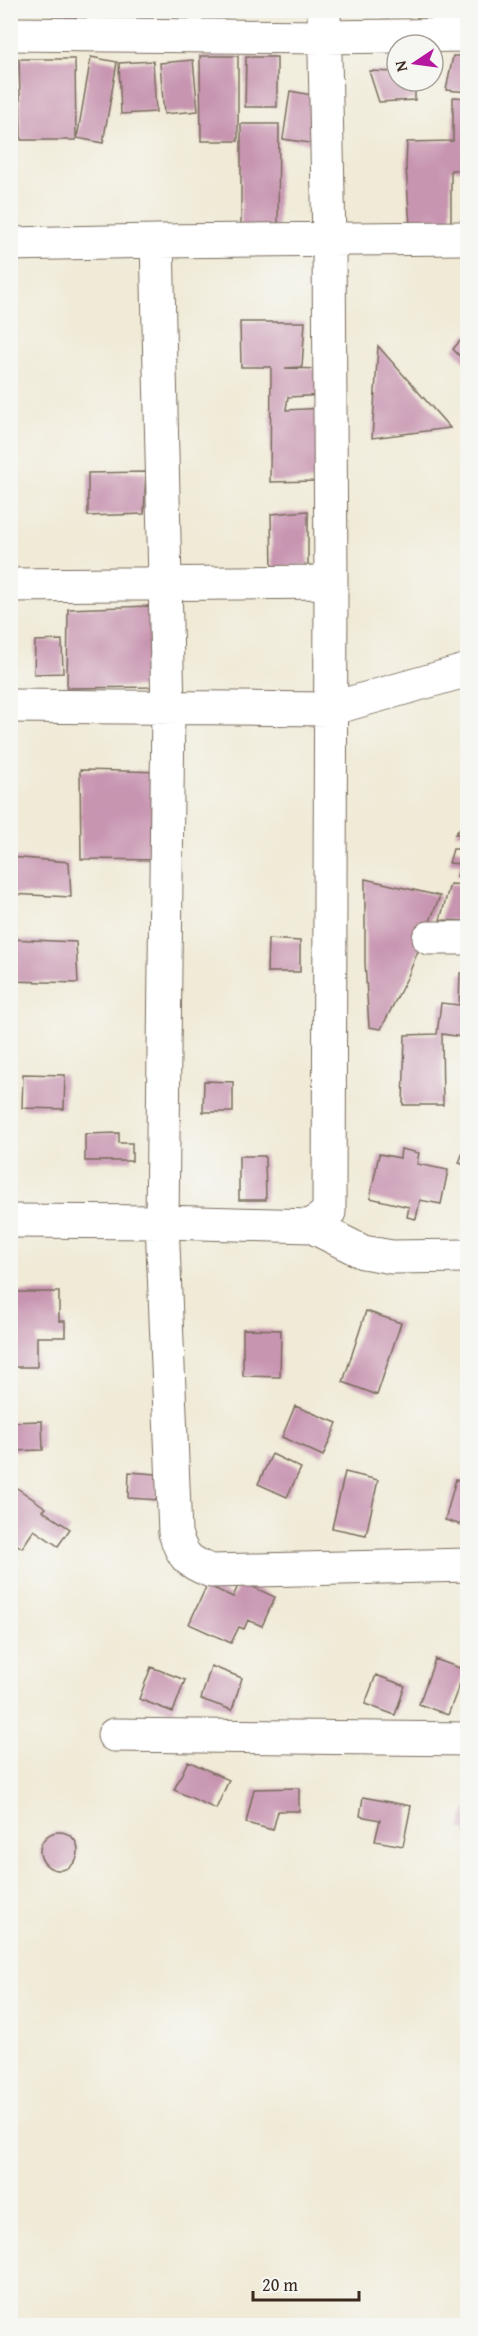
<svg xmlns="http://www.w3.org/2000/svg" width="478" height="2336" font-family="'Gentium Book Plus',serif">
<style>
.building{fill:#c895b1}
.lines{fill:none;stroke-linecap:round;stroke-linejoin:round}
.street-casing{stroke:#7a6d5e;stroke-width:35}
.street{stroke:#fff;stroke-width:33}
</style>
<rect width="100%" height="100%" fill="#f6f6f2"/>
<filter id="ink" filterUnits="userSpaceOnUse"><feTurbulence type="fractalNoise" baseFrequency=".0167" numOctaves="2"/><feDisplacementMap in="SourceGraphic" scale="12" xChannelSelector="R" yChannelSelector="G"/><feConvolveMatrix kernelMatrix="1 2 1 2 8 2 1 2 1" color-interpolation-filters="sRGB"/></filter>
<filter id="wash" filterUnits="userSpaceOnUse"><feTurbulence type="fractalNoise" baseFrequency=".008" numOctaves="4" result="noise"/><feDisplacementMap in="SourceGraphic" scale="24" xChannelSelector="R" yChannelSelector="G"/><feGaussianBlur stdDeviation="1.35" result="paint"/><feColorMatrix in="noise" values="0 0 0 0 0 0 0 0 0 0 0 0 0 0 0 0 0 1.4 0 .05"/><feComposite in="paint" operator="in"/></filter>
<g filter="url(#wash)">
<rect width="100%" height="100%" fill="#f0ead6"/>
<g id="blocks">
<path class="building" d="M67 10H108V19H67Z
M123 10H151V14L123 12Z
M368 10H409L408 15H368Z
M418 10H460V13L417 17Z
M200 56H238V141H201Z
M453 56H468V92L446 90Z
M91 57 117 62 103 143 77 138Z
M246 57H277V107H245Z
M19 59H75L76 140H21Z
M193 60 198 111 164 114 160 63Z
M153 61 156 112 121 114 119 63Z
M369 71 397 72V81H415V100L379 102Z
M290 91 323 97 316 144 283 139Z
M453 97 468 98V170H451V224L410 226 406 166 407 142 453 141Z
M241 124H279L278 228H241Z
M240 322H305L302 367 285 368 323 369 325 395 288 397 286 410 324 408 316 481 270 482 271 367H241Z
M468 332V365L453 349Z
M378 346 450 428 372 438Z
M146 472 144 514 88 516V473Z
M308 511V565L272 570 271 514Z
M150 606 155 687 67 688 68 609Z
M62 640 63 673 34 674 35 641Z
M80 770 165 772 164 860 81 859Z
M468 818V833L455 834Z
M453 849H468V877L457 876 461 864 449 863Z
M10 857 69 862 71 897 10 894Z
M365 879 440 896 408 976 381 1029 369 1027 365 963Z
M450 884 468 885V921L440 920Z
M10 939 76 942 78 983 10 981Z
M268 939 300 941V972H267Z
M460 973H468V1038L442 1034 443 1105H403L405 1035 437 1034 441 1003 459 1005Z
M23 1074 65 1075 64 1109 22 1108Z
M204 1081 233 1082V1112H203Z
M119 1133V1143H132V1161H85V1134Z
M467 1141H468V1166L459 1163Z
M401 1149 419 1153 417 1164 448 1170 441 1204 420 1200 416 1219 407 1217 409 1207 370 1198 379 1154 400 1158Z
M239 1156H265L266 1200H239Z
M10 1292H59V1321H65V1337H37V1367H10Z
M366 1311 401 1323 377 1395 343 1382Z
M243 1329 281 1330 280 1377 243 1376Z
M295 1406 337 1423 323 1456 282 1437Z
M42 1421 43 1450 10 1451V1422Z
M272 1454 301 1468 287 1497 258 1484Z
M129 1472 156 1474 159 1500 128 1498Z
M345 1472 378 1480 366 1535 332 1528Z
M456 1479 468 1483V1527L445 1520Z
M17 1488 46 1508 43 1511 70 1529 58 1546 34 1530 22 1548 10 1540V1498Z
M240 1581 275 1597 262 1626 248 1620 244 1629 239 1627 231 1643 189 1624 207 1585 233 1597Z
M435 1659 465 1670 448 1715 419 1704Z
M211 1666 242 1678 232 1710 201 1699Z
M151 1667 185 1680 173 1712 139 1699Z
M376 1675 405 1686 395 1715 365 1704Z
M188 1761 229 1780 216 1809 174 1790Z
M299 1788V1811H278L273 1830 246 1823 254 1789Z
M363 1797 411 1806 403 1846 375 1841 380 1820 360 1816Z
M467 1809H468V1832L460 1829Z
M40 1851a19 19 0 1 1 38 0a19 19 0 1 1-38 0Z"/>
</g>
</g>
<g filter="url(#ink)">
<use href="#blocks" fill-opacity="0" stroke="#7a6d5e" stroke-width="1.5"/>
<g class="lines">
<defs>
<path id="street" d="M10 34 324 37 468 35
M462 238 157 241 168 709 162 1222 175 1533C182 1556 187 1562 211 1571L468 1565
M10 244 157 241
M10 585 331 582
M10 706 330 709 468 670
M429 938H468
M10 1221 162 1222 311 1226 329 1212 331 582 329 240 324 10
M311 1226 363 1252 392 1257 468 1256
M114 1735 468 1739"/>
</defs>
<use href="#street" class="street-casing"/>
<use href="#street" class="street"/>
</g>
</g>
<rect width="478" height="2336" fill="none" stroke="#f6f6f2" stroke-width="36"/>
<g transform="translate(415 63) rotate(257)"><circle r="28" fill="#f6f6f2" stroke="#aba49d" stroke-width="1.5"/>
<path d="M0-4.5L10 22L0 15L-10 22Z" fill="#b5179e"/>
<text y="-9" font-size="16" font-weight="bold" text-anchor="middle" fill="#3b2a1e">N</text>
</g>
<path d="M253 2291v9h106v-9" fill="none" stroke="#3b2a1e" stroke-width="3"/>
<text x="262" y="2291" font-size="18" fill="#3b2a1e" stroke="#f6f6f2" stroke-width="4.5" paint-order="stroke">20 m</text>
</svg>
